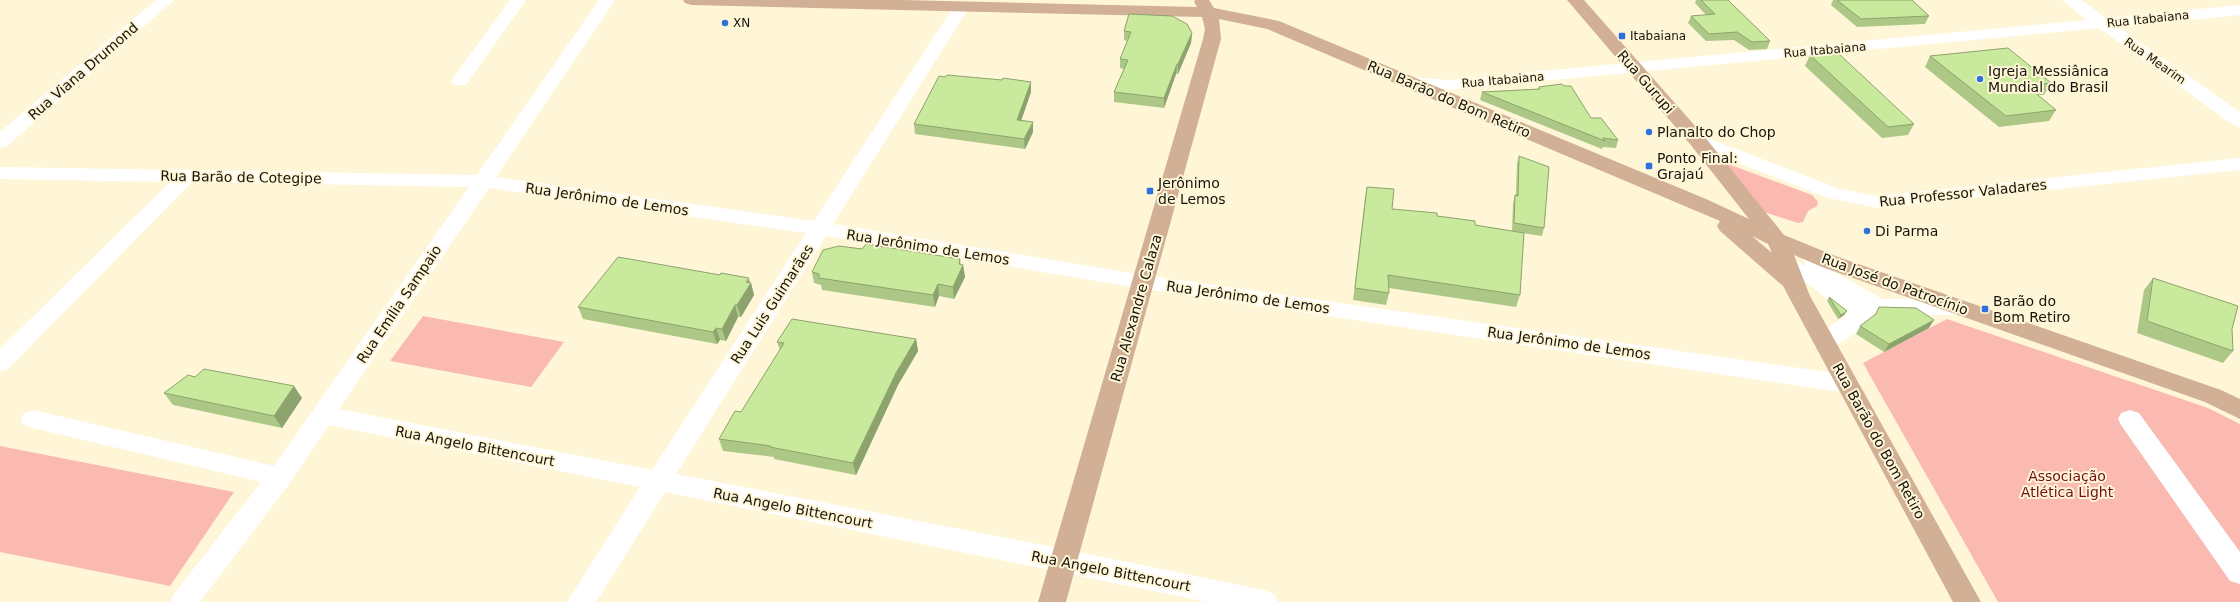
<svg xmlns="http://www.w3.org/2000/svg" width="2240" height="602" font-family="'DejaVu Sans',sans-serif">
<style>
.green{fill:#fab9b1}
.lines{fill:none;stroke-linecap:round;stroke-linejoin:round}
.minor{fill:#fff;fill-rule:evenodd}
.major{fill:#d1b095;fill-rule:evenodd}
.wall{fill:#adc886}
.shaded-wall{fill:#8da36d}
.building{fill:#c9e99c;stroke:#8da36d}
.poi-dot{fill:#2e70dd;stroke:#fff6d8;stroke-width:1.5}
.labels{text-anchor:middle;stroke-width:4;stroke-linejoin:round;paint-order:stroke}
.far-street-label{font-size:12px;fill:#18140a;stroke:#fff6d8}
.far-poi-label{font-size:12px;fill:#18140a;stroke:#fff6d8;text-anchor:start}
.street-label{font-size:14px;fill:#18140a;stroke:#fff6d8}
.poi-label{font-size:14px;fill:#18140a;stroke:#fff6d8;text-anchor:start}
.park-label{font-size:14px;fill:#750e10;stroke:#fff6d8}
</style>
<rect width="100%" height="100%" fill="#fff6d8"/>
<path class="green" d="M1720 161 1812 195 1818 202 1817 206 1808 211 1803 222 1798 223 1755 209Z
M423 316 564 342 531 387 390 361Z
M1947 319 2208 408 2240 424V602H1998L1863 363Z
M0 446 234 492 170 586 0 552Z"/>
<g class="lines">
<path class="minor" d="M156 0H174L7 146 0 148V132Z
M510 0H526L466 85H454L451 81Z
M599 0H615L496 177 814 221 954 6 956 3H968L970 6 833 224 1144 275 1848 375 1856 378 1860 384 1856 390 1848 393 1144 289 826 236 676 474 1063 549 1264 590 1274 594 1278 602H1208L665 492 596 602H567L640 487 329 425 289 484 200 602H170L174 594 261 482 33 428 24 425 21 419 24 413 33 410 274 466 469 187 192 182 8 369 0 371V349L170 182 0 179V167L477 175ZM489 188 806 233 652 470 339 409Z
M2062 0H2081L2106 18 2240 5V15L2118 27 2240 112V127L2233 125 2099 28 1448 90 1404 86 1401 82 1404 78 1410 77 1448 80 2087 20Z
M1697 134 1840 189 1878 196 2240 158V170L1878 208 1828 198 1690 144 1688 140 1690 136Z
M1812 247 1819 249 1828 268 1882 299H1959L1967 302 1970 307 1967 312 1959 315H1878L1871 313 1873 316 1870 321C1855 332 1835 353 1816 348L1813 342 1816 336 1847 315 1807 283 1779 270 1776 265 1779 260 1787 258 1806 265 1801 254 1805 249Z
M2130 410 2139 413 2240 552V584L2230 581 2121 425 2118 419 2121 413Z"/>
<path class="major" d="M683 0H903L1197 7 1194 2 1195 0H1209L1214 8 1279 21 1706 199 1749 219 1690 144 1567 0H1584L1704 136 1784 235 1838 257 2221 390 2240 399V419L2205 402 1822 267 1794 255 1810 296 1981 602H1953L1783 286 1720 231 1717 226 1720 221 1267 29 1219 19 1221 39 1066 602H1038L1203 39 1205 29 1202 17 691 5 685 3ZM1752 236 1768 244 1772 253Z"/>
</g>
<path class="wall" d="M1696 0H1728L1770 41 1767 49 1749 50 1734 40 1706 41 1688 23 1691 16 1706 15 1695 3Z
M1833 0H1912L1929 16 1925 24 1857 27 1831 5Z
M1124 31 1192 33 1191 43 1178 74H1176L1164 108 1114 102V92L1124 69 1120 68V59L1127 41 1124 40Z
M1810 55 1914 124 1908 135 1882 138 1805 66Z
M1930 56 2051 83 2044 95H2038L2056 110 2049 121 1999 127 1925 67Z
M1564 86 1591 118 1618 140 1616 148 1603 147 1602 149 1480 100 1482 92 1538 89 1539 87Z
M1031 92 1021 120 1033 122V132L1025 149 915 134 914 124Z
M1519 156 1544 228 1542 236 1523 233 1520 295 1516 307 1389 288V293L1386 305 1353 300 1365 198 1367 187 1392 209 1437 216 1475 225 1512 231 1513 203 1515 195H1516L1517 164Z
M862 249 960 259V264L963 265 965 277 954 299 939 296 935 307 822 290 821 285 814 283 812 272Z
M2153 278 2233 351 2223 363 2137 333 2144 290Z
M750 283H751L754 295 741 317H738L726 341 720 340 717 344 583 319 578 307Z
M1829 297 1844 315 1838 319 1827 301Z
M1879 307 1929 328 1884 352 1856 334 1860 326 1875 315Z
M916 339 918 351 898 385 856 475 774 459V457L723 451 719 439 741 412 780 350 777 342Z
M164 393 302 398 282 428 173 405Z"/>
<path class="shaded-wall" d="M1192 33 1191 43 1178 74V64Z
M1177 64 1176 74 1164 108V98Z
M1031 82V92L1018 130 1017 120Z
M1033 122V132L1025 149 1024 139Z
M960 259 961 270 963 265 965 277 954 299 953 287Z
M749 278 750 284 751 283 754 295 741 317 737 305Z
M938 284 939 296 935 307 933 295Z
M735 305 738 317 726 341 722 329Z
M1847 311 1844 315 1838 319 1841 315Z
M1934 320 1929 328 1884 352 1889 344Z
M716 328 720 340 717 344 713 332Z
M916 339 918 351 898 385 856 475 853 463 896 373Z
M294 386 302 398 282 428 274 416Z"/>
<path class="building" d="M1701 0H1728L1770 41 1752 42 1737 32 1709 34 1691 16 1715 14Z
M1837 0H1912L1929 16 1861 19Z
M1129 14 1172 16 1187 24 1192 33 1178 64H1177L1164 98 1114 92 1128 60 1120 59 1131 32 1124 31Z
M2008 48 2051 83 2027 86 2056 110 2006 116 1930 56Z
M1838 53 1914 124 1888 127 1810 55Z
M947 75 1002 80 1003 78 1031 82 1017 120 1033 122 1024 139 914 124 939 76 945 77Z
M1562 84 1564 86H1571L1591 118H1601L1618 140 1603 138 1605 141 1482 92 1540 89 1539 87Z
M1519 156 1549 167 1544 228 1514 223 1515 195 1518 196Z
M1367 187 1394 189 1392 209 1437 213V216L1475 221V225L1524 233 1520 295 1388 275 1389 293 1355 288Z
M866 244 960 259 959 264 963 265 953 287 938 284 933 295 819 278V274L812 272 823 250 839 246 862 249Z
M618 257 720 275 721 273 749 278 746 282 751 283 737 305H735L722 329 716 328 713 332 578 307Z
M2153 278 2238 306 2232 329 2233 351 2147 321Z
M1829 297 1847 311 1841 315Z
M1879 307 1916 308 1934 320 1889 344 1860 326 1876 314Z
M792 319 916 339 896 373 853 463 770 447 771 446 719 439 735 411 741 412 784 343 777 342Z
M204 369 294 386 274 416 164 393 188 375 195 377Z"/>
<g class="poi-dot">
<circle cx="725" cy="23" r="4"/>
<rect x="1618" y="32" width="8" height="8" rx="2"/>
<circle cx="1980" cy="79" r="4"/>
<circle cx="1649" cy="132" r="4"/>
<rect x="1645" y="162" width="8" height="8" rx="2"/>
<rect x="1146" y="187" width="8" height="8" rx="2"/>
<circle cx="1867" cy="231" r="4"/>
<rect x="1981" y="305" width="8" height="8" rx="2"/>
</g>
<g class="labels">
<g class="far-street-label">
<text transform="translate(2148 19) rotate(-6)" y="4">Rua Itabaiana</text>
<text transform="translate(1825 50) rotate(-5)" y="4">Rua Itabaiana</text>
<text transform="translate(2155 61) rotate(35)" y="4">Rua Mearim</text>
<text transform="translate(1503 80) rotate(-5)" y="4">Rua Itabaiana</text>
</g>
<g class="far-poi-label">
<text x="733" y="27">XN</text>
<text x="1630" y="40">Itabaiana</text>
</g>
<g class="street-label">
<text transform="translate(83 71) rotate(-41)" y="5">Rua Viana Drumond</text>
<text transform="translate(1646 82) rotate(49)" y="5">Rua Gurupi</text>
<text transform="translate(1449 99) rotate(23)" y="5">Rua Barão do Bom Retiro</text>
<text transform="translate(241 177) rotate(1)" y="5">Rua Barão de Cotegipe</text>
<text transform="translate(1963 193) rotate(-6)" y="5">Rua Professor Valadares</text>
<text transform="translate(607 199) rotate(8)" y="5">Rua Jerônimo de Lemos</text>
<text transform="translate(928 247) rotate(9)" y="5">Rua Jerônimo de Lemos</text>
<text transform="translate(1895 284) rotate(20)" y="5">Rua José do Patrocínio</text>
<text transform="translate(1248 297) rotate(8)" y="5">Rua Jerônimo de Lemos</text>
<text transform="translate(399 304) rotate(-56)" y="5">Rua Emília Sampaio</text>
<text transform="translate(772 304) rotate(-57)" y="5">Rua Luis Guimarães</text>
<text transform="translate(1136 308) rotate(-74)" y="5">Rua Alexandre Calaza</text>
<text transform="translate(1569 343) rotate(8)" y="5">Rua Jerônimo de Lemos</text>
<text transform="translate(1879 441) rotate(61)" y="5">Rua Barão do Bom Retiro</text>
<text transform="translate(475 446) rotate(11)" y="5">Rua Angelo Bittencourt</text>
<text transform="translate(793 508) rotate(11)" y="5">Rua Angelo Bittencourt</text>
<text transform="translate(1111 571) rotate(11)" y="5">Rua Angelo Bittencourt</text>
</g>
<g class="poi-label">
<text x="1988" y="76">Igreja Messiânica<tspan x="1988" dy="16">Mundial do Brasil</tspan></text>
<text x="1657" y="137">Planalto do Chop</text>
<text x="1657" y="163">Ponto Final:<tspan x="1657" dy="16">Grajaú</tspan></text>
<text x="1158" y="188">Jerônimo<tspan x="1158" dy="16">de Lemos</tspan></text>
<text x="1875" y="236">Di Parma</text>
<text x="1993" y="306">Barão do<tspan x="1993" dy="16">Bom Retiro</tspan></text>
</g>
<g class="park-label">
<text x="2067" y="481">Associação<tspan x="2067" dy="16">Atlética Light</tspan></text>
</g>
</g>
</svg>
